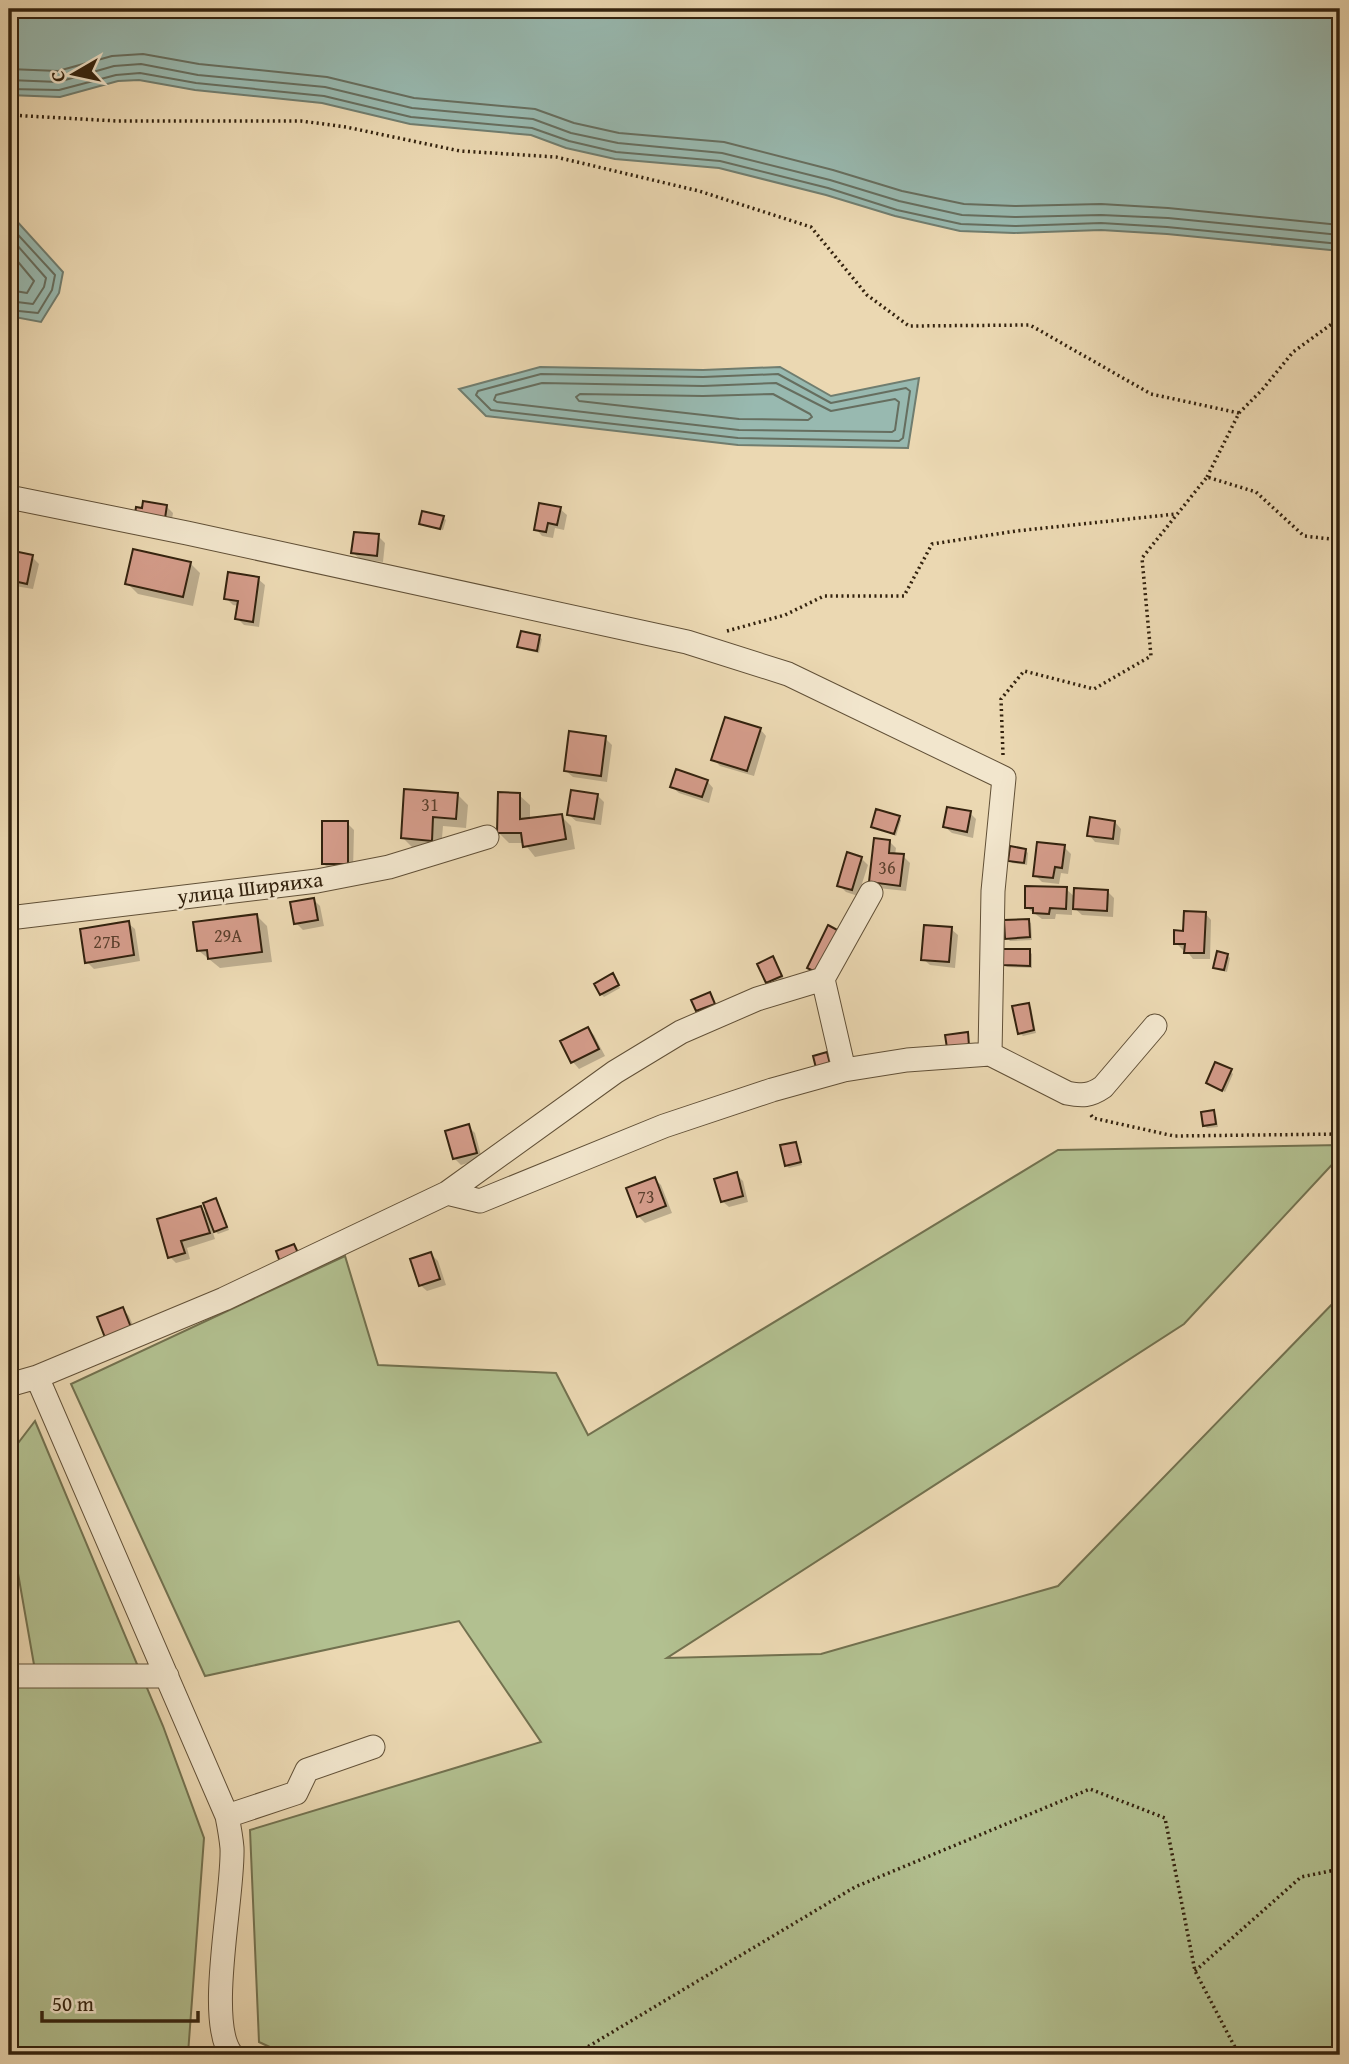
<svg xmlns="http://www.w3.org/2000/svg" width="1349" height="2064" font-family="'Gentium Book Plus',serif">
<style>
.green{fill:#b2c090;stroke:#72714f;stroke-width:2}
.water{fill:#98b9b0;stroke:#707d6f;stroke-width:2}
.shadow{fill:#0003}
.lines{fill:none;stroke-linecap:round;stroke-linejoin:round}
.shore{stroke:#666e5f;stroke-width:2}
.building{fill:#d49c8a;stroke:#33220e;stroke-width:2}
.minor-casing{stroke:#615037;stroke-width:25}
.path{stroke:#33220e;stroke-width:3.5;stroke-dasharray:2 3.5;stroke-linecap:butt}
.minor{stroke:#f2e6cd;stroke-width:23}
.labels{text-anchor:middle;stroke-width:5;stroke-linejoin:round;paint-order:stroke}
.number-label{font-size:18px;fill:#5b402d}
.street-label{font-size:21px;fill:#33220e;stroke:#f2e6cd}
</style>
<rect width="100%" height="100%" fill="#ebd8b2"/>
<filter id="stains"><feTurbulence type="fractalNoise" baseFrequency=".00286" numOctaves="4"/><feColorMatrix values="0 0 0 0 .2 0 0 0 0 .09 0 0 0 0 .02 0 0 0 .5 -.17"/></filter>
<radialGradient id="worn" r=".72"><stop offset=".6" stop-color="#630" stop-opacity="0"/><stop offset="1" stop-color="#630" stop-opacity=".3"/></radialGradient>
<path class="green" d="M1340 1145V1156L1184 1324 667 1658 821 1654 1058 1586 1340 1296V2055H287L259 2042 250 1830 541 1742 459 1621 205 1676 71 1384 345 1256 378 1365 556 1373 588 1435 1058 1150Z
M35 1421 163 1726 204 1838 188 2054 190 2055H9V1688L36 1676 9 1522V1455Z"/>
<path class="water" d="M9 9H1340V251L1167 234 1101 230 1014 233 960 231 895 216 826 195 719 168 615 159 566 148 531 135 410 124 322 103 195 90 139 80 118 81 60 97 9 95Z
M9 218H14L63 272 59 293 41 322 9 316Z
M540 367 703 370 780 367 831 396 919 378 908 448 738 445 486 416 459 389Z"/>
<path class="shadow" d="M166 506 173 513 170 531 144 510Z
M560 509 567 515 564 530 555 528 553 538 542 536 536 529Z
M443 517 446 520 443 530 424 526 421 523Z
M378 536 385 543 383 562 360 559 353 553Z
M9 552 32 557 39 564 33 589 9 585Z
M190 563 200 573 193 606 138 594 127 583Z
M258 579 265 585 259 627 244 625 237 618 239 606 233 605 226 598Z
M539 637 542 639 539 653 522 649 519 646Z
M760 729 766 736 754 776 720 766 713 759Z
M605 738 612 745 607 782 573 777 566 771Z
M707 781 713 788 709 803 679 793 672 787Z
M457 794 468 805 466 828 443 826 441 850 413 848 403 838Z
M519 795 530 805V820L561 816 571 826 575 849 535 857 524 843H509L499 833Z
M597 795 604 802 601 825 576 821 569 815Z
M970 813 976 819 973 838 952 833 945 827Z
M899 818 901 820 896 836 873 826Z
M1115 822 1121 829 1119 845 1095 842 1089 835Z
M347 823 354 830 353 870H330L323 863Z
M890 842 896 848 895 855 903 856 910 863 906 891 878 888 871 882Z
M1064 847 1071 854 1068 874 1061 873 1059 884 1042 882 1035 875Z
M1025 850 1028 853 1027 865 1012 863 1010 860Z
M861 858 868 865 858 896 846 892 839 885Z
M1066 889 1076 898 1108 892 1114 898 1113 917 1082 915 1072 906V915L1056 914 1055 919H1042L1026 907Z
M314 900 320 906 324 926 303 930 296 923Z
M1205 913 1211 920 1210 959H1193L1186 950H1183L1176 943Z
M257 916 267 926 272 962 220 968 199 951Z
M1028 921 1031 923 1032 940 1010 941 1007 938Z
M128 923 135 929 140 961 94 969 87 962Z
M951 929 958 935 955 968 930 965 923 959Z
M1029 951 1032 954V968L1007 967 1004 964Z
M1227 955 1230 958 1227 972 1218 970 1215 967Z
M773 958 784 979 771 985 759 965Z
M615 978 620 988 604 997 601 994Z
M710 994 717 1007 700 1013 697 1010Z
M1028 1005 1031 1007 1036 1033 1023 1036 1020 1033Z
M588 1029 594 1035 605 1056 579 1069 573 1062 562 1042Z
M1230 1071 1233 1074 1225 1092 1208 1083Z
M1213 1112 1216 1115 1218 1127 1207 1128 1205 1126Z
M468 1126 475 1133 482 1159 461 1165 455 1159 447 1132Z
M795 1144 802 1165 789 1168 786 1165Z
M736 1174 743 1181 748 1202 729 1207 722 1201Z
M655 1179 661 1185 672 1213 645 1223 638 1216Z
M216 1200 229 1230 218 1234 211 1227 215 1239 187 1248 190 1259 176 1263 170 1257 201 1208 210 1217Z
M431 1254 438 1261 446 1285 427 1291 420 1285Z
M9 1265 14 1292 9 1293Z
M123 1309 129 1316 138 1337 114 1346Z"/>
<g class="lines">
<path class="shore" d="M9 69 58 71 112 56 143 54 199 64 327 77 414 98 535 109 574 123 619 133 724 142 833 170 902 191 964 204 1015 206 1101 204 1168 208 1340 225
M9 80 58 82 114 66 141 64 198 75 325 87 412 108 533 119 571 133 618 143 722 153 830 180 899 201 962 215 1015 217 1101 215 1168 218 1340 235
M9 89 59 90 116 75 140 73 196 83 324 96 411 117 532 128 569 141 616 152 720 161 828 188 897 210 961 224 1015 226 1101 223 1167 227 1340 244
M9 225 55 275 52 290 38 313 9 310
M9 236 46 278 44 287 33 304 9 301
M9 251 34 281 27 293 9 290
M541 374 703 377 778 374 831 403 906 388 910 391 903 438 899 441 738 438 491 410 476 395 478 391Z
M542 383 703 386 776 383 831 411 895 399 899 402 895 430 892 432 739 430 497 402 494 400 496 395Z
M580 394 703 396 773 394 810 414 812 417 808 420 739 419 579 401 576 397Z"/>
</g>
<path class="building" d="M143 501 167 505 164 525 134 520 136 507 142 508Z
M539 503 561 507 557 525 548 523 546 532 534 530Z
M422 511 444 516 440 529 419 524Z
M354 532 379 534 377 556 351 553Z
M133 549 191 562 183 597 125 584Z
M9 550 33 555 27 584 9 580Z
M228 572 259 577 253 622 235 619 238 601 224 599Z
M521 631 540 635 537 651 517 647Z
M725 717 761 728 747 771 711 760Z
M569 731 606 736 601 776 564 771Z
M676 769 708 780 702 797 670 787Z
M404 789 458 793 456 819 433 817 432 841 401 838Z
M571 790 598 794 594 819 567 815Z
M498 792 520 793V819L562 814 566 839 523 847 521 833H497Z
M947 807 971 811 967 832 943 827Z
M876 809 900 816 894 834 871 827Z
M1090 817 1115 821 1113 839 1087 836Z
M322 821H348V864H322Z
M874 838 890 840 889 853 904 854 900 886 869 882Z
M1037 842 1065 845 1062 868 1055 867 1053 878 1033 876Z
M1010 846 1026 849 1024 863 1008 861Z
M847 852 862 857 852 890 837 886Z
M1025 886 1067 887 1066 909 1050 908 1049 914 1033 913V908H1025Z
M1074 888 1108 890 1107 911 1073 909Z
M314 898 318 920 294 924 290 902Z
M1184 911 1206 912 1204 953H1184L1185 944H1174V930L1183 931Z
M257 914 262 952 208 959 207 950 197 951 193 922Z
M1029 919 1030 937 1005 939 1004 920Z
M129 921 134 955 85 963 80 929Z
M828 925 841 932 820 974 807 968Z
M924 925 952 927 949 962 921 960Z
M1003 949H1030V966L1002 965Z
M1217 951 1228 954 1224 970 1213 968Z
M773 956 782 976 766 983 757 964Z
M613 973 619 985 600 995 594 984Z
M710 992 715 1004 696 1011 691 1000Z
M1029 1003 1034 1030 1018 1034 1012 1006Z
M588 1027 599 1049 571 1063 560 1041Z
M968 1032 969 1046 947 1048 945 1035Z
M827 1052 831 1068 817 1072 813 1056Z
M1215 1062 1232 1069 1222 1091 1206 1083Z
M1214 1110 1216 1124 1203 1126 1201 1112Z
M469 1124 477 1153 453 1159 445 1131Z
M796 1142 801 1162 785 1166 780 1145Z
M737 1172 743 1196 721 1202 714 1179Z
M655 1177 666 1206 637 1217 626 1188Z
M216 1198 227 1227 214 1232 203 1203Z
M201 1206 210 1233 181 1241 185 1253 168 1258 157 1219Z
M294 1244 299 1255 280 1262 276 1251Z
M431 1252 440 1279 419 1286 410 1259Z
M123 1307 132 1330 106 1340 97 1317Z"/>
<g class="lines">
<defs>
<path id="minor" d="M9 497 187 533 687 642 788 674 1004 778 993 891 990 1054 907 1060 844 1070 772 1090 664 1126 480 1201 447 1193 224 1299 37 1377 9 1385
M9 918 317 881 389 867 487 837
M823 979 844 1070
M990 1054 1067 1093C1082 1096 1090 1096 1103 1087L1155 1026
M447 1193 615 1072 681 1032 757 999 823 979 871 893
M37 1377 227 1816C229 1826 231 1837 232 1848 234 1894 205 2023 232 2055
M9 1676H167
M227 1816 296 1793 307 1770 373 1747"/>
</defs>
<use href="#minor" class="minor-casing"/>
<path class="path" d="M9 115 117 121H301L346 127 460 151 556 157 699 191 811 227 867 295 909 326 1030 325 1151 394 1239 413
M1207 477 1239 413 1262 390 1293 352 1340 318
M727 631 785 615 824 596H904L932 544 1016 531 1176 514
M1003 755 1001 699 1024 671 1094 689 1151 656 1142 558 1207 477 1256 492 1304 536 1340 540
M1091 1115 1093 1118 1174 1136 1340 1134
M1195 1971 1301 1877 1340 1869
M574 2055 855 1887 1090 1789 1165 1818 1195 1971 1239 2055"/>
<use href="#minor" class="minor"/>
</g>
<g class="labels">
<g class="number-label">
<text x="430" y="811">31</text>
<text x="887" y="874">36</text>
<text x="228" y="942">29А</text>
<text x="107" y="948">27Б</text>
<text x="646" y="1203">73</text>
</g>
<g class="street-label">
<text transform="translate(250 888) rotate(-7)" y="7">улица Ширяиха</text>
</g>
</g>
<rect width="1349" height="2064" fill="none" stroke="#ebd8b2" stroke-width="35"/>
<rect x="10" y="10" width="1328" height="2043" fill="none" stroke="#33220e" stroke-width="3.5"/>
<rect x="18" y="18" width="1314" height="2029" fill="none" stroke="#33220e" stroke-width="2"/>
<g transform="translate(74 74) rotate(261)" stroke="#f2e6cd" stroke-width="5" paint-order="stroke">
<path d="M0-5L12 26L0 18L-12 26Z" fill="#33220e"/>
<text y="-10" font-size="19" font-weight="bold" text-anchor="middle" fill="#33220e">С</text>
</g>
<path d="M42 2011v10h156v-10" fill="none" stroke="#33220e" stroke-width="3.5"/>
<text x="52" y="2011" font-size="21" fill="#33220e" stroke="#f2e6cd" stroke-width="5" paint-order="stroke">50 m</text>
<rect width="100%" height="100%" filter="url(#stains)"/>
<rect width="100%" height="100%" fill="url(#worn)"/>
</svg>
